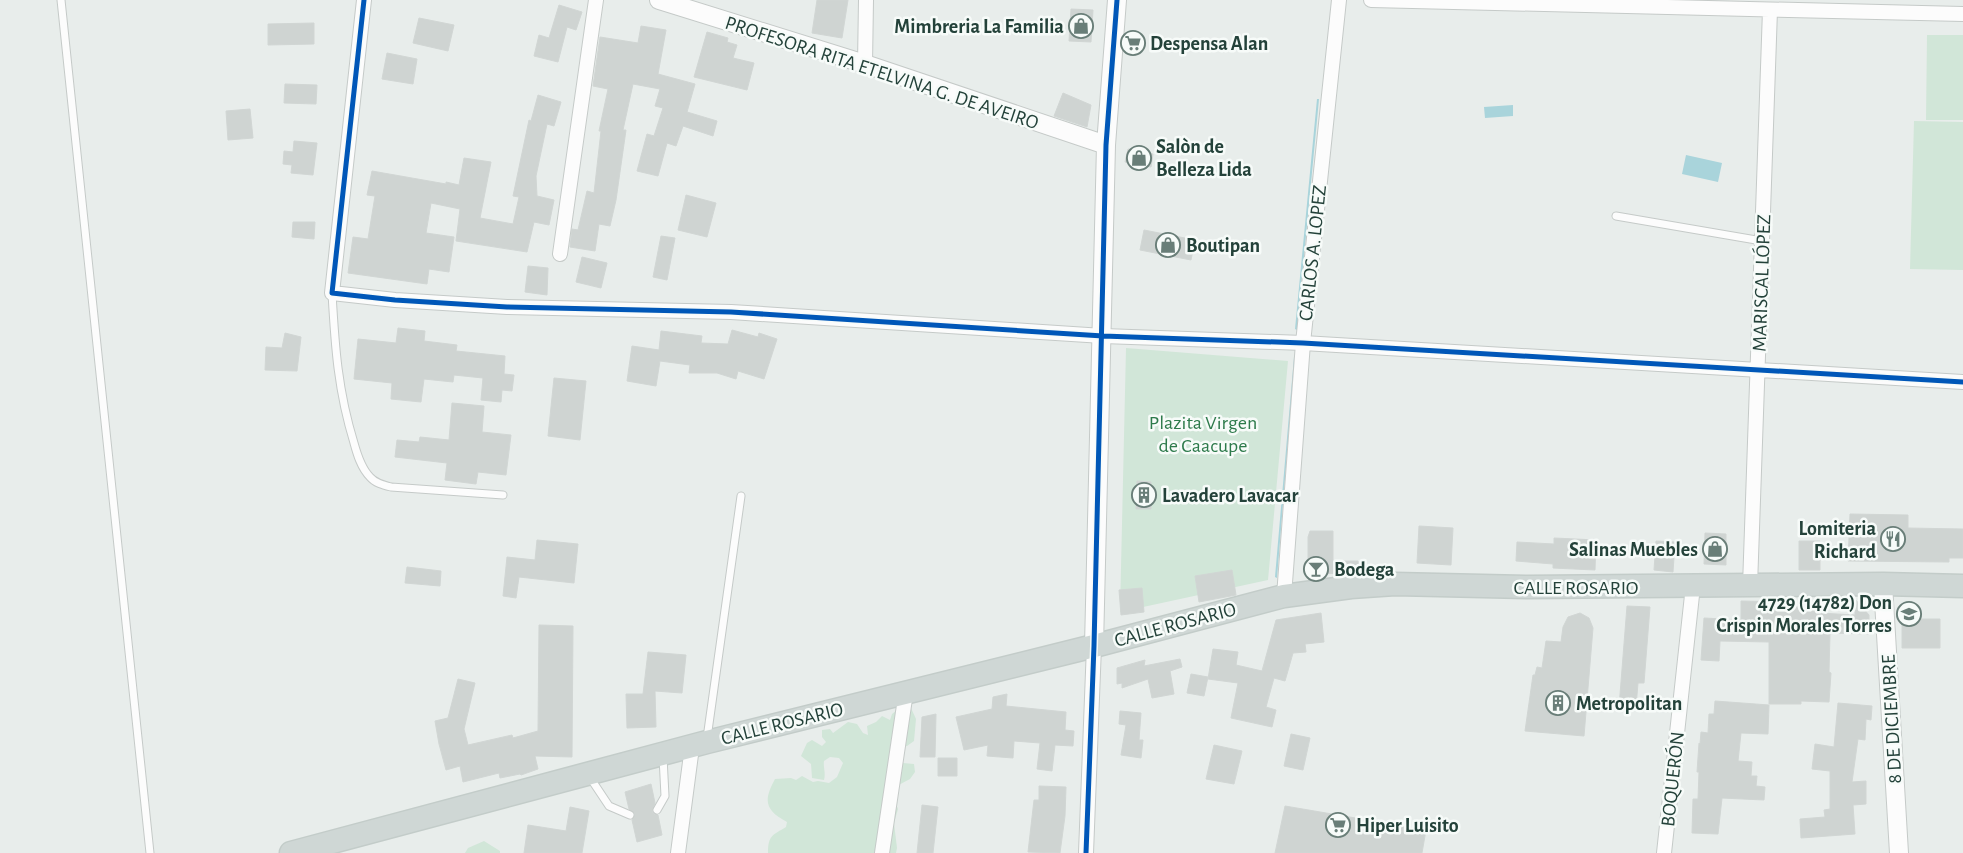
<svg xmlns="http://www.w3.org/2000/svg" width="1963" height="853" font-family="'Alegreya Sans',sans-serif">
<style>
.green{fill:#d1e6d8}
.water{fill:#a9d4db}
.building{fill:#cfd4d2;stroke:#d1d6d4}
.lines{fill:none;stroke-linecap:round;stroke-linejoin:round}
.service-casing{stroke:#c5cac8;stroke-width:9}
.minor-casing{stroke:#c5cac8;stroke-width:16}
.tertiary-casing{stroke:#c5cac8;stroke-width:20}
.primary-casing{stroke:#c3ccc9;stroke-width:25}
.service{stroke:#fcfcfc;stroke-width:7}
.minor{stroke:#fcfcfc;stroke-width:14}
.tertiary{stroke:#fcfcfc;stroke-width:18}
.primary{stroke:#cfd7d5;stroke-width:22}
.cycleway-casing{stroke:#f7fbf9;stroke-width:8}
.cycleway{stroke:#0057b8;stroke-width:5}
.labels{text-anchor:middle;stroke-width:5;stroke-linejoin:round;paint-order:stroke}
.poi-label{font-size:20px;font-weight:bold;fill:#24423a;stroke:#f7fbf9;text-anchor:start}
.street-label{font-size:20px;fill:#24423a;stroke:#f7fbf9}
.park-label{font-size:20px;fill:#2d7a4b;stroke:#f7fbf9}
</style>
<rect width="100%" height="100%" fill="#e8edeb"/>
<path class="green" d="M1927 35H1963V120H1926Z
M1914 121 1963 122V270L1910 269Z
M1126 348 1288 361 1268 580 1120 612Z
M902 706 911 708 916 719 914 741 907 746 901 747 898 759 903 763 914 764 915 772 910 779 893 788V796L898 809 894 823 897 848 896 853H768C768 835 773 835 786 827L787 822C765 810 763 801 775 779L791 778 796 780 802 776 813 782 818 781 829 783 837 777 843 763 839 758 830 757 824 761C823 767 826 773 824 780L812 778 811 764 801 756 807 743 812 740 822 746 826 742 822 737V730L830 729 833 733 848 722 857 724 863 733 868 735 867 726 876 722 882 716 890 720 892 714Z
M484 841 500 851V853H465L468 848Z"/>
<path class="water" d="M1317 99H1319L1297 330 1295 329Z
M1513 105V116L1485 118 1484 107Z
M1686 155 1722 163 1718 182 1682 174Z
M1294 357H1295L1277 578 1275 577Z"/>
<path class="building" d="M817 0H848L842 38 812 33Z
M559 5 582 12 576 30 567 27 558 62 534 56 539 35 549 38Z
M1071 9 1093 10 1091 42 1069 41Z
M419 18 454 25 448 51 413 43Z
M314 23V44L268 45V24Z
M641 26 666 30 658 74 695 84 687 112 717 121 713 136 683 126 676 146 667 143 658 176 637 171 647 134 654 136 663 108 655 106 660 89 633 84 623 130H626L616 200 610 226 599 224 595 251 570 247 572 229 578 230 587 191 594 193 601 131H599L608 89 593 86 600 37 638 43Z
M707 32 728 38 727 42 737 45 733 58 754 63 747 90 694 77Z
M387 53 417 59 413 84 382 79Z
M285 84 317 85 316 104 284 103Z
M1063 93 1091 105 1087 127 1054 116Z
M538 95 561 102 554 126 547 124 536 176 537 196 554 200 549 225 534 222 527 252 456 241 460 209 431 203 426 233 454 237 449 272 429 269 427 284 348 273 353 237 368 239 375 196 367 195 372 171 446 184V182L459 185 464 158 491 162 480 218 513 224 519 197 513 196 529 120 531 121Z
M250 109 253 138 228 140 226 111Z
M294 141 317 143 313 175 291 173 292 165 283 164 284 151 293 152Z
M1128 149 1153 154 1151 167 1125 162Z
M686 195 716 203 707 237 678 230Z
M293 222H315L314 239 292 237Z
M1144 230 1195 240 1191 260 1140 250Z
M661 236 675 238 667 280 653 277Z
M582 257 607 263 601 288 576 282Z
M528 266 548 268 547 295 525 292Z
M398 328 425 331 424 341 457 345 456 351 505 356 504 374 514 375 512 391 502 390 501 402 481 400 483 378 454 375 453 382 424 379 421 402 391 399 392 383 354 379 358 339 396 343Z
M732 330 758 337 759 333 777 339 764 379 738 371 736 379 717 373H689L690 365 660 361 656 386 627 381 632 346 659 350 661 331 702 336 701 343 728 344Z
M285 333 301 337 297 371 265 370 266 347 282 348Z
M554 378 586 381 580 440 548 436Z
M452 403 484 406 482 432 511 435 506 475 478 472 476 484 445 480 447 463 395 457 397 440 419 442 420 437 449 440Z
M1137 481 1151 482V509H1136Z
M1850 514 1908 515V528L1963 529V558H1949V562L1848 561Z
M1419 526 1453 528 1451 565 1417 563Z
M1310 531H1333V561H1358L1359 573 1308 574V537Z
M1705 533 1726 534V565L1704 564Z
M1554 538 1596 540 1595 570 1553 568V564L1516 561 1517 542 1554 544Z
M537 540 578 544 574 583 519 577 516 598 503 596 507 557 535 560Z
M1656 541 1675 542 1673 572 1654 570Z
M1799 541H1820V570H1799Z
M407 567 441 571 440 586 405 583Z
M1232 570 1236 595 1199 602 1195 576Z
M1142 588 1144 612 1121 615 1119 590Z
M1855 599 1869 615V634L1830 633 1829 672 1831 673 1829 702 1801 701V704H1769V642L1720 641 1719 661 1701 660 1704 618 1741 620V601L1788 602 1787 606 1819 608V613L1855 615Z
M1627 606 1650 607 1644 683H1638L1636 707H1619Z
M1321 613 1324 642 1305 644 1306 652 1293 653 1285 681 1274 678 1266 707 1276 710 1272 727 1231 718 1238 683 1208 679 1213 649 1238 652 1236 665 1262 671 1276 620Z
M1580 613 1589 618 1593 628 1584 736 1525 731 1533 675H1535L1537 667 1542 668 1546 641 1561 642 1563 627 1568 617Z
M1902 619H1940V648H1902Z
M539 625 573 626 572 757 535 756 538 769 521 775 520 774 500 778 499 773 463 782 460 766 446 770 439 744 435 721 448 718 458 679 475 683 464 729 468 745 512 735 513 738 538 731Z
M648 652 686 655 682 693 655 691 656 727 627 728 626 694H643Z
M1180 659 1182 667 1170 671 1174 694 1152 698 1148 679 1122 688V683L1117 684V668L1145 660 1144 666Z
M1191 674 1208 677 1204 696 1187 693Z
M1007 694 1006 706 1066 712 1065 730 1074 731 1073 746 1055 745 1052 771 1037 769 1040 743 1014 741 1013 758 987 756 988 745 964 750 956 717 992 709 993 697Z
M1715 701 1769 705 1768 734 1741 733 1738 761 1752 762 1751 776H1757L1756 786 1765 787 1764 800 1722 798 1718 834 1692 833 1693 799H1698L1699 772H1697L1699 743 1700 744 1701 732 1708 733 1709 714H1714Z
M1838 703 1872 706 1871 720 1866 719 1865 740 1858 739 1852 782 1866 781V804L1853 805 1855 834 1801 838 1800 819 1825 817 1824 810 1830 809V771L1812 769 1815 744 1834 747Z
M1120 711 1141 713 1139 740H1143L1141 758 1121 755 1126 725 1119 724Z
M936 714 935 757H920L922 717Z
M1291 734 1310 738 1303 770 1284 766Z
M1214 745 1242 751 1234 784 1206 779Z
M938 758H957V776H938Z
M651 784 655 803 652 811 654 814 658 815 662 835 637 842 632 820 635 814 629 809 625 792Z
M1039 786 1066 787 1065 816 1060 853 1028 852 1034 800H1039Z
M922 805 938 807 933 853H917Z
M1285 806 1426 830 1422 853H1275Z
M570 807 589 811 582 853H524L528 825 566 831Z"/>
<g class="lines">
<defs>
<path id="service" d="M61 0 150 853
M1616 216 1762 241
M332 293C335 347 338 391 354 443 357 454 361 468 370 477 375 483 383 485 391 487L503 495
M707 738 741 496
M589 776 609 806 630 815
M657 810 665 796 663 757"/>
<path id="minor" d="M364 0 332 293 395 300 507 307 731 312 1103 336 1303 343 1963 382
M1371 0 1963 14
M865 64 866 0
M560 254 596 0
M1750 586 1770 10
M1284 596 1303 343 1339 0
M678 853 692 747
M882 853 906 692
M1086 853 1094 646
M1664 853 1693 586"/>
<path id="tertiary" d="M659 0 865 64 1106 145
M1883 584 1899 853
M1094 646 1106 145 1117 0"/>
<path id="primary" d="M291 853 707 742 1094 646 1284 596 1351 587 1395 584 1528 587 1883 584 1963 586"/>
</defs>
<use href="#service" class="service-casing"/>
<use href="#minor" class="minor-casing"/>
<use href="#tertiary" class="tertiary-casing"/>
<use href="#primary" class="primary-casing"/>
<use href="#service" class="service"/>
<use href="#minor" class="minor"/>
<use href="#tertiary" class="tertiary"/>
<use href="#primary" class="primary"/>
<defs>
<path id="cycleway" d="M364 0 332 293 395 300 507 307 731 312 1103 336 1303 343 1963 382
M1086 853 1094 646 1106 145 1117 0"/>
</defs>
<use href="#cycleway" class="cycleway-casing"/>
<use href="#cycleway" class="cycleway"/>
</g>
<defs>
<symbol id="shop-ring" viewBox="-11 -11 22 22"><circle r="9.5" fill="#f7fbf9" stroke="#697e78" stroke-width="1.5"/><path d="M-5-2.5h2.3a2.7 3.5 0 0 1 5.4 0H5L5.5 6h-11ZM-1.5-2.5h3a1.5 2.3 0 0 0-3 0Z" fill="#697e78"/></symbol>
<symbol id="supermarket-ring" viewBox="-11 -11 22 22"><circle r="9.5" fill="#f7fbf9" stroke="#697e78" stroke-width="1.5"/><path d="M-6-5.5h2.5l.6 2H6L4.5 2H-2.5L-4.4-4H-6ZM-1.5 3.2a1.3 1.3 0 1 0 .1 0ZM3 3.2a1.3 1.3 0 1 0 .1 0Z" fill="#697e78"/></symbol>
<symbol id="building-ring" viewBox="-11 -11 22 22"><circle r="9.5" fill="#f7fbf9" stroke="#697e78" stroke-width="1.5"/><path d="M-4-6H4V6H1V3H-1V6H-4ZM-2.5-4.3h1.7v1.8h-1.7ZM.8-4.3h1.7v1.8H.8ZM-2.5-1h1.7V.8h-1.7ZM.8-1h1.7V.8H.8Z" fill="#697e78"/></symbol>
<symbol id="restaurant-ring" viewBox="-11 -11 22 22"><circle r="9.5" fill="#f7fbf9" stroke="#697e78" stroke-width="1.5"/><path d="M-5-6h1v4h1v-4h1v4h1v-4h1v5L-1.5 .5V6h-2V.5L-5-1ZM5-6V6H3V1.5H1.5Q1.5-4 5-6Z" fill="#697e78"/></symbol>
<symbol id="bar-ring" viewBox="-11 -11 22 22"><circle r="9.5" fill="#f7fbf9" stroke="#697e78" stroke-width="1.5"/><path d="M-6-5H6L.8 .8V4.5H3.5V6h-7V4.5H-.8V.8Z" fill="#697e78"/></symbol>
<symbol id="school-ring" viewBox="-11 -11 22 22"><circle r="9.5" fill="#f7fbf9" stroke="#697e78" stroke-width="1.5"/><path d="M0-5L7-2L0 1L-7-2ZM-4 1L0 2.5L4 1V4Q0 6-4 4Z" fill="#697e78"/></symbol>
</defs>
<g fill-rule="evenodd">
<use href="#shop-ring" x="1067" y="12" width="28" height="28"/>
<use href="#supermarket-ring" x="1119" y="29" width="28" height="28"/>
<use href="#shop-ring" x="1125" y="144" width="28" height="28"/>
<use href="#shop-ring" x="1154" y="231" width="28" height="28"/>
<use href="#building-ring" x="1130" y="481" width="28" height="28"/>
<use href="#restaurant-ring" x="1879" y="525" width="28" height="28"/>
<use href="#shop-ring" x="1701" y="535" width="28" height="28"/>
<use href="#bar-ring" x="1302" y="555" width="28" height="28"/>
<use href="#school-ring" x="1895" y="600" width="28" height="28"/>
<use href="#building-ring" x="1544" y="689" width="28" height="28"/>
<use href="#supermarket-ring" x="1324" y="811" width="28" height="28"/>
</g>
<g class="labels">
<g class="poi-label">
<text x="1064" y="33" text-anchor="end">Mimbreria La Familia</text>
<text x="1150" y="50">Despensa Alan</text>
<text x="1156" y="153">Salòn de<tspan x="1156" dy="23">Belleza Lida</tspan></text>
<text x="1186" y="252">Boutipan</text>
<text x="1162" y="502">Lavadero Lavacar</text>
<text x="1876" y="535" text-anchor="end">Lomiteria<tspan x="1876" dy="23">Richard</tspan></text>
<text x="1698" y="556" text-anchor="end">Salinas Muebles</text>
<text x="1334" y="576">Bodega</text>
<text x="1892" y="609" text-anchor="end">4729 (14782) Don<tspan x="1892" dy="23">Crispin Morales Torres</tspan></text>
<text x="1576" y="710">Metropolitan</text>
<text x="1356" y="832">Hiper Luisito</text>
</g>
<g class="street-label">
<text transform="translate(882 72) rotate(18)" y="7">PROFESORA RITA ETELVINA G. DE AVEIRO</text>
<text transform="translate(1312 253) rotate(-84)" y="7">CARLOS A. LOPEZ</text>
<text transform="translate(1761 283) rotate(-88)" y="7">MARISCAL LÓPEZ</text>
<text x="1576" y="594">CALLE ROSARIO</text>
<text transform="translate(1175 624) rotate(-15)" y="7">CALLE ROSARIO</text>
<text transform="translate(1891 719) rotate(-93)" y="7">8 DE DICIEMBRE</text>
<text transform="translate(782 723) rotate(-14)" y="7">CALLE ROSARIO</text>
<text transform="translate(1672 779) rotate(-84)" y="7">BOQUERÓN</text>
</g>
<g class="park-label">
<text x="1203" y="429">Plazita Virgen<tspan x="1203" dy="23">de Caacupe</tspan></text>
</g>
</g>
</svg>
